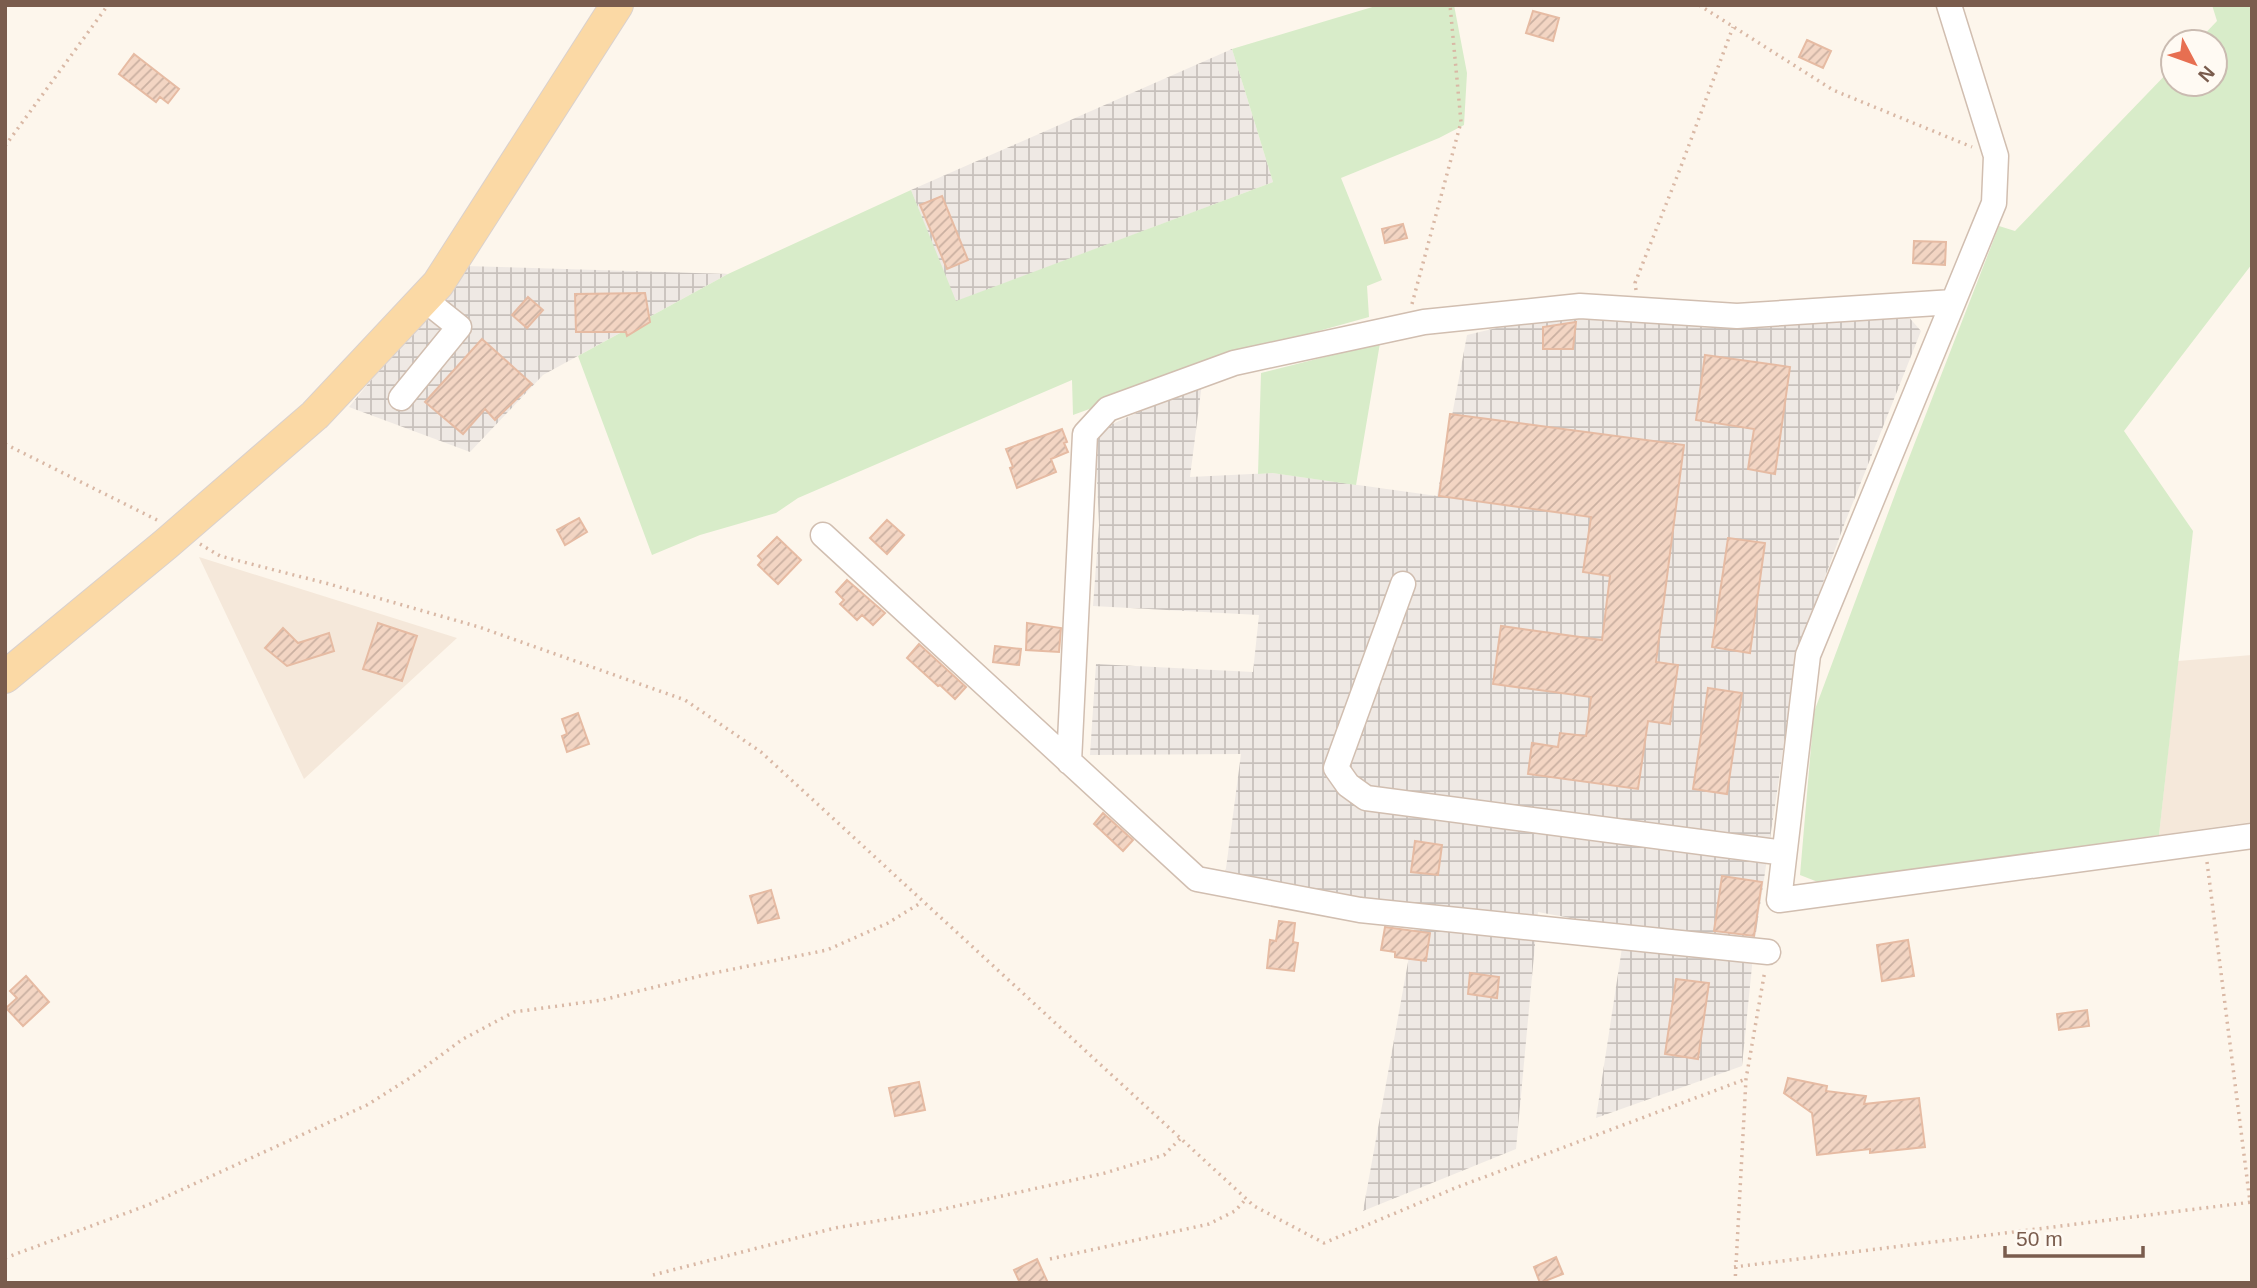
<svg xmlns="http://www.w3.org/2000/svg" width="2257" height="1288" font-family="Arial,sans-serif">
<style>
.residential{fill:#f5e8da}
.industrial{fill:url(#industrial-grid)}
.grass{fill:#d8ecc9}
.building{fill:url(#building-hatch);stroke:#e6bba3;stroke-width:2}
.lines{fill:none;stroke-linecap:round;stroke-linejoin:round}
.minor-casing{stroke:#d1beb0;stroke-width:27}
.major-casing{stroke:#dad1cd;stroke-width:34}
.path{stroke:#d9b8a5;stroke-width:3.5;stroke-dasharray:2 5;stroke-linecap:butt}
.minor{stroke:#fff;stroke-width:24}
.major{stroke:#fbd9a5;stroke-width:32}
</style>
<defs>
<pattern id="industrial-grid" width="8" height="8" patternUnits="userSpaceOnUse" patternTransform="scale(1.75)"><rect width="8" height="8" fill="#efe9e4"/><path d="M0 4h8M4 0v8" fill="none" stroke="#c7c0bb"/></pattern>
<pattern id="building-hatch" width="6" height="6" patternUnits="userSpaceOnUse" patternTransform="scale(1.75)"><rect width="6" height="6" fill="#f3d5c3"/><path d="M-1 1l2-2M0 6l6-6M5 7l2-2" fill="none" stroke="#cab0a1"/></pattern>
</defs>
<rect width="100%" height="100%" fill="#fdf6ec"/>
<path class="residential" d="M199 557 457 638 304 779Z
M2252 655V822L2159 835 2178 661Z"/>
<path class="industrial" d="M1232 49 1273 182 955 302 911 190Z
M465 266 728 274 543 375 470 452 349 407Z
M1900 307 1921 331 1844 525 1798 651 1754 946 1742 1066 1596 1118 1625 928 1538 912 1516 1149 1363 1211 1418 907 1225 876 1241 754 1090 755 1096 664 1253 672 1259 615 1093 606 1099 525 1095 432 1202 383 1190 477 1272 473 1437 496 1467 335 1543 317 1673 324Z"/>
<path class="grass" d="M1379 5H1454L1467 73 1464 125 1439 138 1341 178 1382 280 1367 286 1369 317 1254 349 1073 415 1072 380 798 498 776 513 700 535 652 555 578 356 728 274 911 190 956 301 1273 182 1232 49Z
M2212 5H2252V264L2124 431 2193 531 2159 835 1823 884 1800 875 1814 712 1900 481 1999 226 2015 231 2173 67V84H2215V42H2197L2217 21Z
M1380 343 1356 485 1272 473 1258 474 1261 373Z"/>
<path class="building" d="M1533 11 1559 18 1553 41 1526 33Z
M1807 40 1831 51 1823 68 1799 57Z
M134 54 179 89 168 103 160 97 156 102 119 74Z
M942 196 968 260 947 269 920 205Z
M1403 224 1407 238 1385 243 1382 229Z
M1914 241 1946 242 1945 265 1913 263Z
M645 293 650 322 627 336 626 332H576L575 294Z
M528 297 543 310 527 328 512 315Z
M1576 322 1573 349H1543V327Z
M482 339 532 384 495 420 485 409 463 434 425 402Z
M1705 355 1790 367 1775 474 1748 469 1754 429 1696 420Z
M1450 414 1684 445 1656 662 1678 665 1670 724 1648 721 1638 789 1528 774 1532 743 1558 747 1560 733 1586 736 1591 697 1493 684 1501 626 1602 640 1610 576 1583 572 1591 517 1439 496Z
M1062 429 1067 442 1064 443 1068 452 1051 459 1056 472 1017 488 1010 468 1013 467 1006 449Z
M579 518 587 532 565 545 557 530Z
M887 520 904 535 887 554 870 538Z
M777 537 801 560 778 584 758 565 762 560 758 556Z
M1728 538 1765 543 1750 653 1712 647Z
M847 580 885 613 873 625 862 615 857 620 840 604 844 600 836 592Z
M378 623 417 636 402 681 363 669Z
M1027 623 1061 628 1059 652 1026 650Z
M283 628 298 643 329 633 334 651 287 666 265 648Z
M919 644 966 687 955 699 940 685 938 686 907 658Z
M995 646 1021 649 1019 665 993 662Z
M1708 688 1742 693 1727 794 1693 789Z
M578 713 589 744 567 752 562 736 567 734 562 719Z
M1103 813 1133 840 1123 851 1094 824Z
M1415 841 1442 845 1438 875 1411 872Z
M1722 876 1762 882 1754 936 1714 931Z
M771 890 779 918 758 923 750 896Z
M1279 921 1295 923 1293 942 1298 943 1294 971 1267 968 1270 940 1276 941Z
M1385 927 1430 933 1426 961 1395 957V952L1381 950Z
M1908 940 1914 976 1882 981 1877 945Z
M1470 973 1499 977 1497 998 1468 994Z
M26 976 49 1002 23 1026 6 1008 17 998 10 991Z
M1676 979 1709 983 1698 1059 1665 1054Z
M2087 1010 2089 1026 2059 1030 2057 1014Z
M1788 1078 1827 1086 1826 1091 1866 1096 1864 1104 1919 1098 1925 1147 1870 1153V1149L1817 1155 1812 1113 1784 1093Z
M919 1082 925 1110 895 1116 889 1088Z
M1556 1257 1563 1274 1540 1283 1534 1267Z
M1037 1259 1048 1283H1020L1014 1270Z"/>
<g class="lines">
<defs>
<path id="minor" d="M1949 5 1996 156 1994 203 1808 655 1779 900 2252 836
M401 398 459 327 424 299
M823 535 1197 879 1360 910 1768 952
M1403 584 1336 768 1348 785 1366 798 1784 853
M1069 762 1085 434 1108 409 1234 363 1424 322 1580 306 1737 316 1953 302"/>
<path id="major" d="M5 677 166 544 315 415 438 284 617 5"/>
</defs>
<use href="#minor" class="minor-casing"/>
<use href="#major" class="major-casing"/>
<path class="path" d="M1699 5 1833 90 1972 147
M5 146 108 5
M1636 290 1635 283 1680 169 1733 27
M1412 304 1461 122 1450 5
M5 444 157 520
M200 544 220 556 329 584 479 627 685 700 761 752 1254 1206 1324 1243 1455 1188 1746 1079
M2207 862 2250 1202
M5 1258 148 1205 367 1105 410 1078 463 1039 514 1012 602 1000 704 975 827 950 888 923 922 902
M1050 1259 1209 1224 1235 1211 1246 1199
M1734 1267 2252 1202
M653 1275 835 1228 930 1212 1105 1173 1164 1155 1180 1139
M1735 1283 1746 1079 1765 970"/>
<use href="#minor" class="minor"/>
<use href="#major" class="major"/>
</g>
<rect width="2257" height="1288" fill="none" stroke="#7a5c4d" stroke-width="14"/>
<g transform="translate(2194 63) rotate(131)"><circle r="33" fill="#fffaf3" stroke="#cabbb1" stroke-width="2"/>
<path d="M0-5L12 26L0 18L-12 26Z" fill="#e76f51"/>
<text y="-10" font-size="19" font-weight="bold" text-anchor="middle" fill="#7a5c4d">N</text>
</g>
<path d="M2005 1246v10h138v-10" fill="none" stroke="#7a5c4d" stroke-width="3.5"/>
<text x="2016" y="1246" font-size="21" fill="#7a5c4d" stroke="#fffaf3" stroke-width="5" paint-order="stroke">50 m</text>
</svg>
